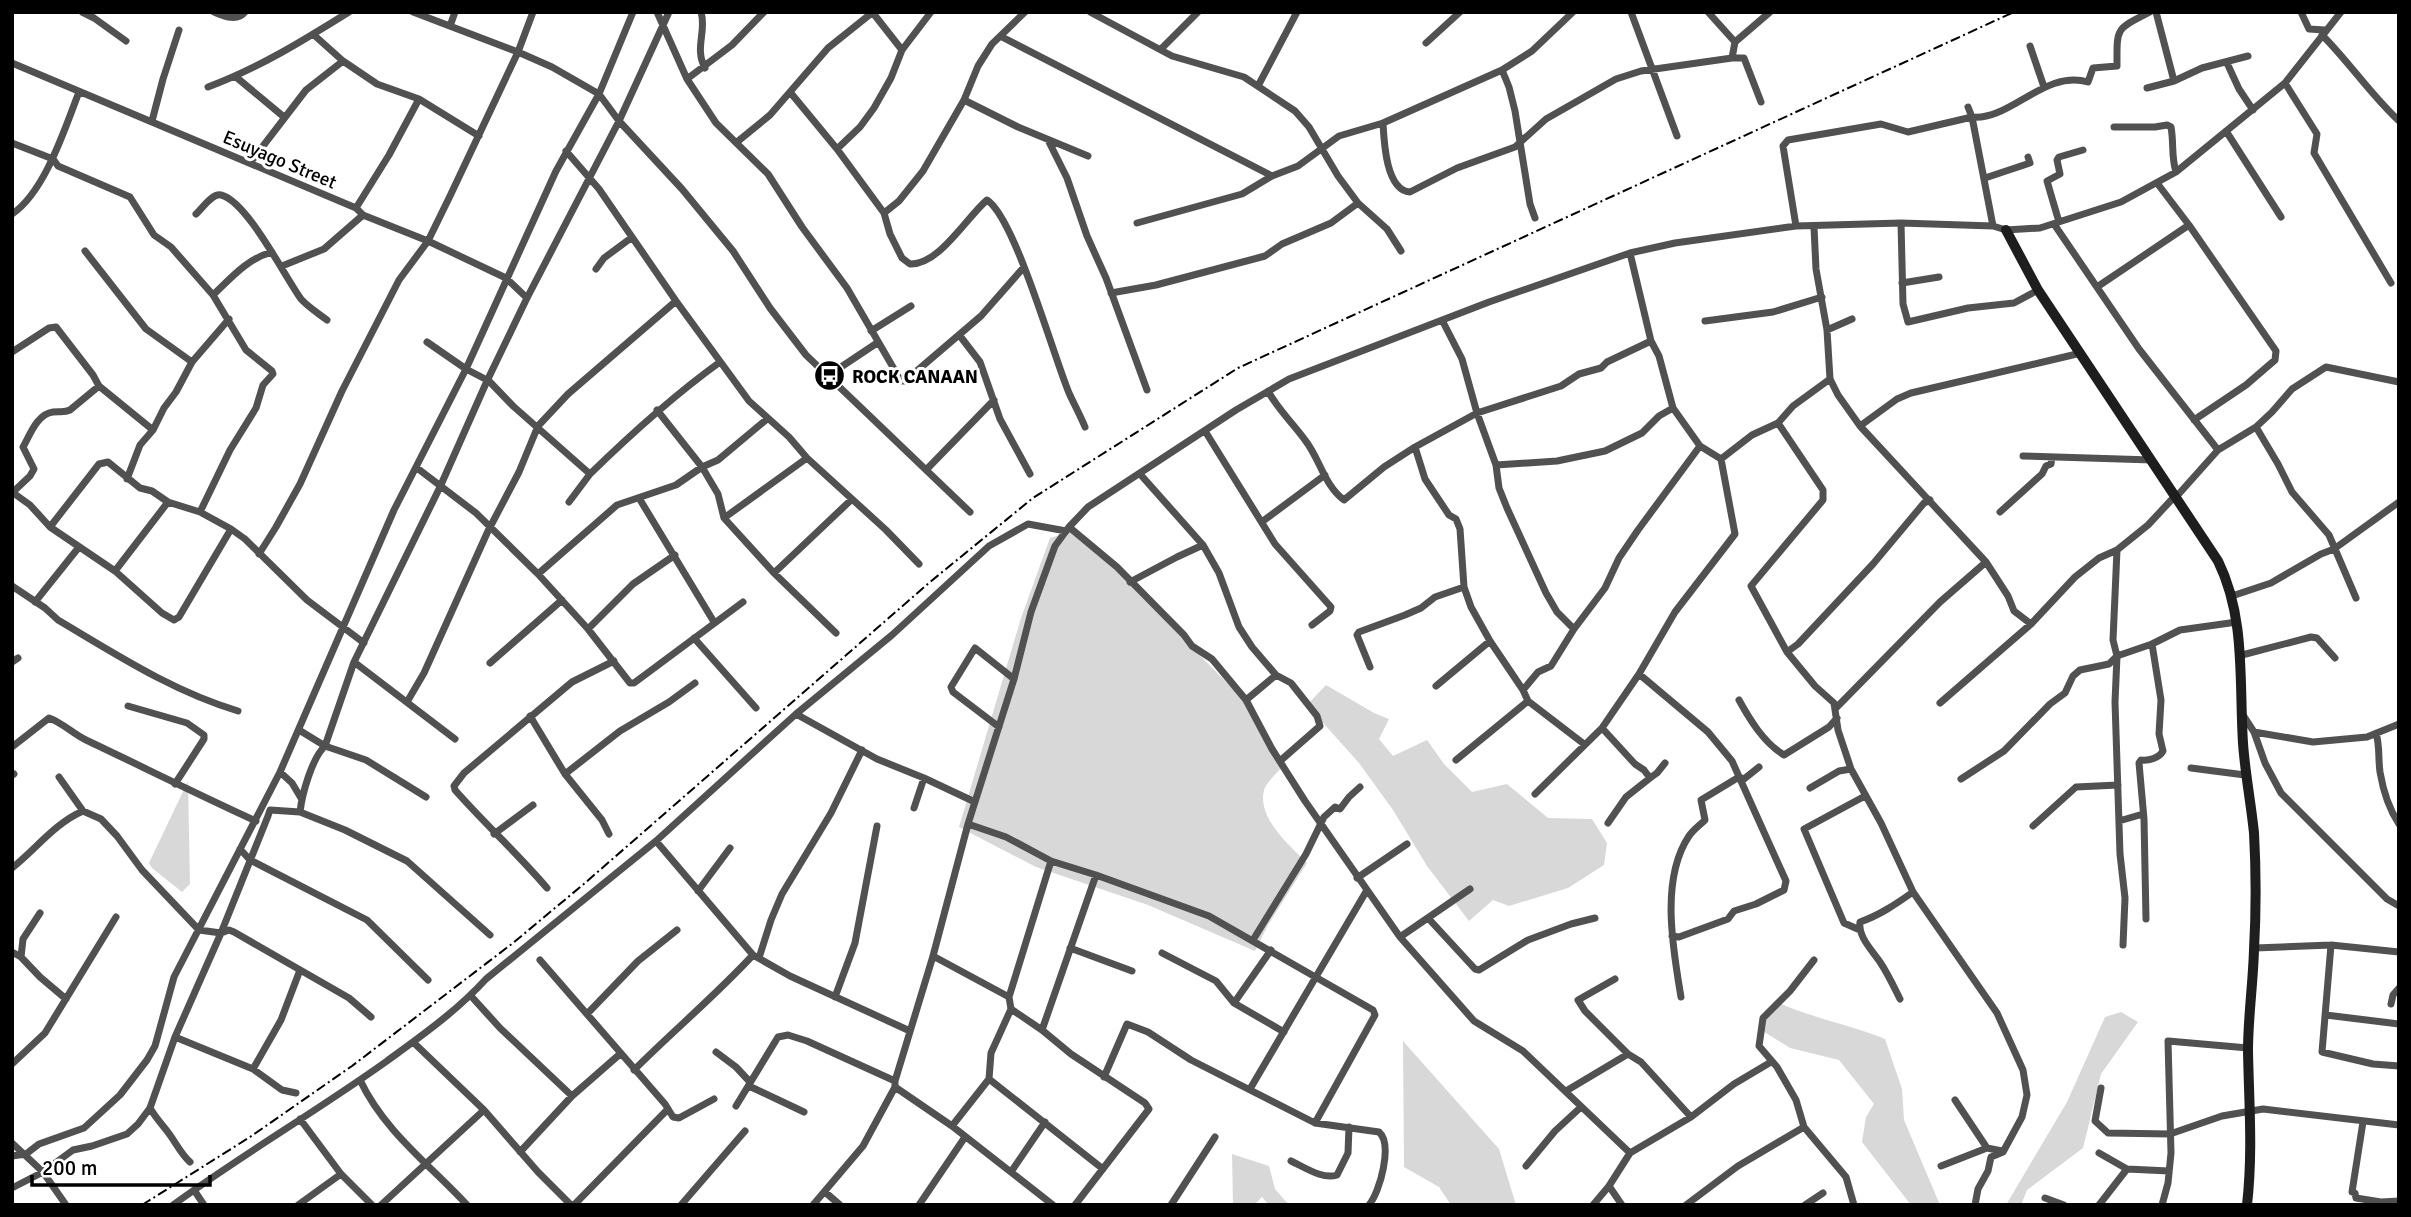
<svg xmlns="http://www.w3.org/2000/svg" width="2411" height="1217" font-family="Signika,sans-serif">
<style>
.green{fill:#d8d8d8}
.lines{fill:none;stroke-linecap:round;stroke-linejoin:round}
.street{stroke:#515151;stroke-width:7}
.secondary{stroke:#1e1e1e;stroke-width:10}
.rail{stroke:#000;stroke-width:2;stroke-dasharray:10 3.5 2 3.5;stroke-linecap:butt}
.labels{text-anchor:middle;stroke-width:6;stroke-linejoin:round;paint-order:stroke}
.street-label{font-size:19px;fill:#000;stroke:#fff}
.poi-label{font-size:19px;font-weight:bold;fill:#000;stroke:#fff;text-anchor:start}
</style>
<rect width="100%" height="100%" fill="#fff"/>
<path class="green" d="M1076 530 1240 696 1281 768C1276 774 1266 783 1264 790 1257 818 1289 845 1307 863L1268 925 1255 951 1148 905 1036 867 959 827 1021 618 1050 538Z
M1326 685 1374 713 1389 719 1379 739 1393 756 1427 740 1444 764 1472 792 1507 784 1548 818 1592 819 1607 843 1604 865 1568 888 1509 906 1493 900 1469 921 1427 866 1393 810 1359 763 1307 705Z
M188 781 190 884 182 892 152 868 149 863Z
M1774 1001C1810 1018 1849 1024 1885 1039L1902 1089 1904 1120 1940 1205H1911L1862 1142 1866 1117 1874 1104 1839 1060 1790 1048 1761 1030Z
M2121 1012 2138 1022 2101 1074 2083 1148 2027 1190 2021 1205H2006L2067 1102 2105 1017Z
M1403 1041 1499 1149 1516 1205H1451L1439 1187 1404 1167Z
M1232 1154 1269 1166 1275 1189 1289 1205H1269L1262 1197 1254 1205H1233Z"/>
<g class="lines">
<path class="street" d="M82 12 94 18 126 41
M214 12C224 16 237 22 245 12
M413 12 518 52 552 67 599 94 619 121 682 189 733 251 770 308 806 355 970 512
M657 12 687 79 716 123 768 174 802 227 847 288 901 381H905L981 316 1024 267
M701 12C707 31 694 48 705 68
M1090 12 1172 56 1244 77 1295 111 1309 127 1338 176 1358 203
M1631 12 1677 136
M1708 12 1735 42 1732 58H1744L1761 102
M2156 12 2174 81
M2301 12 2309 29 2325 30
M873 13 902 50
M450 26 455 12
M314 35 343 61 377 84 419 99 479 136
M2322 35C2350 63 2370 94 2399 121
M1002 37 1272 176
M1735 42 1770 12
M1426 43 1460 12
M2030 46 2044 87
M1162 48 1198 12
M12 63 356 208 363 215 428 241 506 278 527 298
M2227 63 2239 89 2253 110
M1502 70 1509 87 1515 111 1530 204 1535 218
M236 77 284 117
M687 79 732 45 764 12
M2285 83 2317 134 2314 153 2391 283
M1258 86 1297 12
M208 87C259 68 304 40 349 12
M2147 88 2174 81 2202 68 2248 56
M790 92 837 149 884 213 890 234 902 258 910 264C939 265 966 218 987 200 1015 218 1053 355 1069 393 1074 404 1080 415 1085 427
M964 100 1018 127 1088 156
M1968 107 1972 117C2010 121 2045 69 2088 82L2093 68 2117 66C2117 27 2115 30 2150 12
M152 121 163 79 179 30
M1383 123C1384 142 1386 190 1410 192L1457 168 1515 147 1546 119 1616 79 1641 71 1732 58
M2114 127H2155L2167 125 2171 127C2174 143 2171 156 2176 172
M2226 131 2281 217
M1048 140 1067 178 1087 236 1106 278 1147 390
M737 142 770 115 828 48 873 12
M12 143 53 159 58 166 130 197 154 235 171 247 213 295 246 350 272 371 273 374 263 385 256 408 230 450 200 512
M837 149 860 127 874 108 891 78 902 50 931 12
M566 151 599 189 676 301 749 401 789 437 807 458 886 530 919 564
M250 163 306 90 343 61
M1985 178 2030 163 2028 157
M2157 183 2189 225 2276 351 2275 360 2246 385 2194 420
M356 208 389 155 419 99
M884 213 899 201 923 171 964 100 978 66 992 44 1025 12
M12 214C45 192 65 128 79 92
M196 214C202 209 212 193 221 195 247 201 285 277 301 299 308 307 318 313 327 320
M2059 222 2047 181 2060 174 2057 160 2059 157 2083 150
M1137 223 1242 194 1272 176 1298 166 1339 136 1383 123 1502 70 1532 51 1573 12
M1901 223 1903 304 1908 322 1968 308 2014 303 2038 290
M2054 224 2139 349 2218 450
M1796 226 1783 146 1788 140 1881 124 1908 132 1972 117 1993 226
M1814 227 1816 269 1827 330 1830 379 1838 395 1860 426 1986 562 2008 596 2014 611 2031 624
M85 251 146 329 192 362
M282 266 324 249 363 215
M596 269 604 258 631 238
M1902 283 1939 277
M2097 287 2189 225
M1111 293 1156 285 1265 256 1282 244 1331 223 1358 203 1387 229 1401 251
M213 295C232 277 247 259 272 252
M1442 320 1462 359 1477 413 1496 465 1499 488 1507 508 1546 593 1557 612 1574 629
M1705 321 1773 312 1822 297
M1827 330 1852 319
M871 331 911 306
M960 336 980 362 1000 419 1030 474
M427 342 466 369 489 381 513 406 590 474C632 433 673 396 720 362
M12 352 49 328 56 327 93 375 99 386 153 430
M830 379 841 367 877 343
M1268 391C1278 410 1293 423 1305 440 1320 459 1324 485 1344 500L1384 467 1415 447 1477 413 1561 386 1579 374 1601 368 1607 362 1651 341
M657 410 702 467 718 494 724 518 774 573 836 633
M1778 423 1823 490V500L1751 586 1787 652 1815 686 1834 703 1838 730 1851 769 1881 823 1913 892 1997 1013 2023 1070 2027 1095 2022 1117 2003 1152 1991 1157 1988 1171 1978 1189 1975 1205
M1860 426 1897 399 1911 393 2081 353
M2256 427 2278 464 2292 492 2329 535 2356 598
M1205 431 1275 544 1331 607 1330 611 1312 625
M1415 447 1425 479 1449 515 1456 519 1460 529 1464 587 1471 607 1490 641 1523 690 1528 701 1584 744
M2023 456 2152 460
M1721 459 1752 435 1778 423 1793 406 1830 379
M1496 465 1557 461 1605 451 1642 433 1659 416 1673 408
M417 468 476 513 538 574 588 629 630 683H634L743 602
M926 470 994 400
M1140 474 1203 545 1219 573 1239 627 1252 647 1276 675 1291 683 1317 716 1320 726 1280 761
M127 479 140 445 153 430 164 408 176 392 192 362 229 319
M12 492 30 505 50 527 115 571 162 613 174 620 179 617 231 529
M13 492 30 476 34 469 23 447C30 435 37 414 53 412 60 411 64 413 70 410L99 386
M2177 496 2218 450 2256 427 2272 412 2292 389 2326 367 2399 382
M639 498 714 622
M569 502 590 474
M2000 512 2042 474 2046 466 2051 464 2052 457
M724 518 807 458
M1263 521 1325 475
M50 527 99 464 108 462 140 488 152 491 168 502 200 512 231 529 245 539 307 600 364 643
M1069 527 1117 567 1184 635 1192 646 1212 659 1246 700 1272 749 1305 801 1400 937 1474 1021 1523 1051 1630 1153
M2117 550 2113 640 2117 656 2115 702 2120 854 2125 898 2123 945
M259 554 276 527 300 484 342 391 399 280 428 241 450 196 518 52 533 12
M115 571 168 502
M774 573 851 500
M538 574 617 505 676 485 702 467 718 460 767 419
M1130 582 1177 557 1203 545
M12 586 45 608 58 620C117 655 172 691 238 711
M2232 596 2271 583 2321 554 2334 549 2399 502
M35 602 79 547
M588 629 633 584 675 555
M694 638 756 708
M1787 652 1798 644 1873 564 1924 503 1930 500
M2242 655 2311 637 2317 638 2335 658
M12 662 18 658
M354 662 455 739
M490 663 562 600
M1370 667 1357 635 1359 632 1405 615 1421 608 1435 597 1464 587
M1639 674 1708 732 1732 761 1786 881 1784 890 1756 904 1734 911 1728 919 1679 937 1672 936
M1436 686 1490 641
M1523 690 1538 672 1551 666 1574 629 1605 588 1619 558 1638 530 1700 446
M1246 700 1276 675
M1739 700C1750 720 1764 743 1784 755L1829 727 1837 718
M407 702 424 673 488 531 519 472 538 426 568 394 676 301
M1940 703 2031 624 2075 577 2099 558 2117 550 2148 525 2175 496
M128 706 187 723 204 735V739L175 784
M1836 708 1940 602 1986 562
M796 714 877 759 924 778 975 802
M2243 715 2254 732 2265 763 2281 793 2387 899 2399 906
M530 716 565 774 602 820 609 834
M999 727 953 692 951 687 975 648 1014 679
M1602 728 1635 764 1644 770 1650 778 1657 773 1665 763
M299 730 325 746 366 760 426 797
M2254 732 2313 742 2367 737 2399 724
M2376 733C2380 746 2378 758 2380 772 2383 790 2389 809 2399 824
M12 747 49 718C63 723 73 734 86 740 143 767 199 795 256 821
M1456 760 1528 701
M2191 768 2245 775
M280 772 292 783 301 798
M565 774 620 731 669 702 695 683
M12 775 14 774
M59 777 83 811
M1961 779 2004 751 2050 704 2065 693 2073 676 2080 670 2109 664 2117 656 2152 644 2180 630 2237 622
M1810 788 1839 771 1851 769
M1535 794 1602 728 1639 674 1675 612 1735 534 1721 459 1700 446 1673 408 1659 356 1651 341 1630 253
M914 808 924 778
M300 812 345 830 407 861 490 935
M2119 821 2143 814
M1608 823 1626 797 1650 778
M968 824 1006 837 1051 861 1096 875 1209 916 1373 1010 1375 1015 1315 1123
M2033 826 2076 787 2118 785
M494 834 533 805
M656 841 753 955 790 976 910 1031
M240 849 250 860 367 920 428 980
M12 868C35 850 55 823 83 811L101 819 117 836 142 870 199 930 221 933 229 930 234 932 349 998 371 1017
M1357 878 1407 844
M547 888C518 854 485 824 455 790L454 786 464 773 572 682 614 661
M698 891 730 848
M1428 918 1475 969 1479 970 1528 940 1571 924 1595 918
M2146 919 2144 819 2139 763 2141 760C2149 761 2159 758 2163 751L2159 734 2161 700 2152 644
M1860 930 1844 923 1804 829 1865 796
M1400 937 1470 889
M1253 940 1306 854 1324 817 1335 807 1340 809 1349 797 1360 787
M2331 945 2322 1052 2373 1064 2399 1066
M1070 948 1132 971
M2255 948 2331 945 2399 952
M12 952 21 957 40 977 66 999
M1162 953 1216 981 1234 1003 1284 1032
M933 956 1009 997
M21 957 23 939 40 913
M759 958 771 920 782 894 831 813 862 750
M540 960 665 1104 673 1117 679 1118 714 1099
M1814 960 1790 991 1763 1018 1759 1046 1777 1067 1796 1100 1804 1127 1846 1177 1854 1205
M1615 979 1578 1000 1585 1011 1628 1054
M471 996 500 1028 572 1096
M835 997 855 943 877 826
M1681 997C1673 949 1660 879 1689 836 1693 830 1700 825 1705 820L1701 800 1739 777 1744 779 1759 767
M1900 999C1894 987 1888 974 1880 962 1872 950 1858 937 1860 922 1880 915 1896 904 1913 892
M1234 1003 1271 950
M2391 1004 2393 995 2399 988
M1011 1009 1042 1030 1071 1054 1145 1103 1149 1109 1075 1205
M587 1014 638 961 677 930
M2326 1015 2399 1024
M1042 1030 1096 875
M175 1037 253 1069 282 1090 296 1093
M413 1042 484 1110 538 1172 571 1205
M716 1052 736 1067 750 1082
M12 1064 45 1033 116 917
M253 1069 281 1020 300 970
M634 1070C673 1031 715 996 753 955
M1104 1077 1127 1024 1148 1032 1191 1060 1315 1123 1379 1132C1393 1144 1380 1192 1369 1205
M989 1079 1103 1169
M360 1080C384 1131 430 1165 467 1205
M749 1086 804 1112
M895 1087 952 1126 1053 1205
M2101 1088 2095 1121 2108 1133 2170 1134 2222 1116 2263 1109 2399 1125
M1250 1089 1367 890
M1566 1091 1628 1054 1641 1062 1691 1117
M1955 1100 1987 1148
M736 1106 778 1037 788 1035 807 1041 895 1081
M150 1108C157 1120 163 1125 170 1135 177 1145 182 1155 190 1162
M300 1119 341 1174 372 1205
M2363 1122 2352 1192 2355 1193 2356 1198 2381 1202 2399 1201
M952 1126 989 1079 991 1053 1011 1009 1009 997 1051 861
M12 1143 43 1172 66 1205
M520 1152 572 1096 620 1054
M2099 1153 2127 1169 2169 1171
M12 1156 26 1154 39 1144 84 1128 120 1095 147 1060 155 1046 174 977 280 772 394 510 466 369 556 171 599 94 633 12
M1291 1161C1304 1167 1323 1180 1337 1175L1348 1153 1349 1127
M1526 1166 1555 1131 1581 1107
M1941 1166 1987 1148 2002 1151
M1011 1172 1045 1122
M1609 1186 1622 1205
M12 1188 43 1172 73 1150 92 1146 127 1134 138 1124 150 1108 175 1037 221 933 268 816 270 810 300 812C302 794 312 758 325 746L354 662 440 487 487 381 527 298 619 121 669 12
M194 1190 204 1205
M825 1192 840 1205
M2045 1198 2064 1205
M173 1205C243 1154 317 1111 387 1061 421 1036 457 1011 486 979L656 841 796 714 892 635 989 546 1028 524 1066 531
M298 1205 341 1174
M381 1205 484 1110
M574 1205 667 1110
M681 1205 745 1131
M813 1205 863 1146 895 1087V1081L933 956 968 824 1014 679 1031 612 1055 546 1069 527 1088 507 1236 410 1289 379 1489 302 1630 253 1675 243 1796 226 1901 223 1993 226 2006 230 2040 228 2121 202 2176 172 2285 83 2341 12
M919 1205 965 1137
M1171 1205 1215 1137
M1593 1205 1609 1186 1630 1153 1691 1117 1734 1084 1771 1062
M1686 1205 1738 1166 1804 1127
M1805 1205 1823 1193
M2099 1205 2127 1169
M2162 1205 2168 1183 2171 1153 2168 1041 2248 1048"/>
<path class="secondary" d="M2006 230 2038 290 2218 561C2246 618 2239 681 2243 743 2245 773 2251 803 2254 833 2256 869 2256 914 2254 950 2253 984 2248 1017 2248 1051 2249 1104 2253 1152 2247 1205"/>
<path class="rail" d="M142 1205 250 1137 352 1066 513 943 585 883 930 582 1033 498 1238 368 2014 12"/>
</g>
<defs>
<symbol id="bus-disc" viewBox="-11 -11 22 22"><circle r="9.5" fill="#000" stroke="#fff"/><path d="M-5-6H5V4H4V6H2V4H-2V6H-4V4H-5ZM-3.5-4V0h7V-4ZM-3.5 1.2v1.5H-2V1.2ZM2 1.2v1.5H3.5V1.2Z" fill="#fff"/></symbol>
</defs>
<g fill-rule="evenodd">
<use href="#bus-disc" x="812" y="358" width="35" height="35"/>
</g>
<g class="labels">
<g class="street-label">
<text transform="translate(280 159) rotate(23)" y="7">Esuyago Street</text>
</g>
<g class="poi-label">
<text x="852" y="383">ROCK CANAAN</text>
</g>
</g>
<rect width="2411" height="1217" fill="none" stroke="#000000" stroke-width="28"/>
<path d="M32 1175v10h178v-10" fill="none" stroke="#000000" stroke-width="3.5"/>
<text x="42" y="1175" font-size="21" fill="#000000" stroke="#ffffff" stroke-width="5" paint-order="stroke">200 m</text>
</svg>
